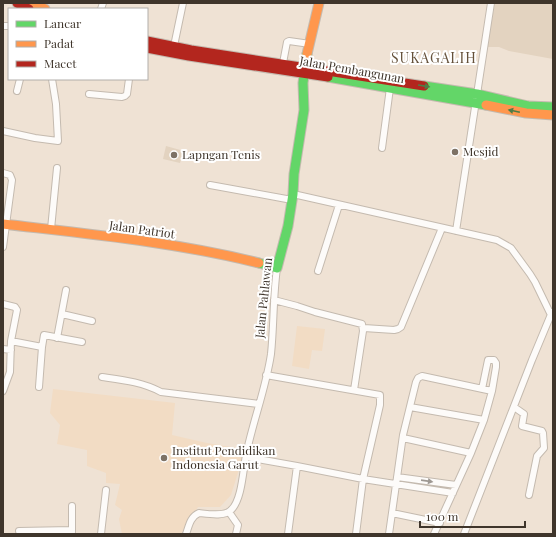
<svg xmlns="http://www.w3.org/2000/svg" width="556" height="537" font-family="'Playfair Display',serif">
<style>
.built{fill:#f2dcc4}
.green{fill:#e3d3c0}
.lines{fill:none;stroke-linecap:round;stroke-linejoin:round}
.street-casing{stroke:#c4baaf;stroke-width:8}
.fast-casing{stroke:#c4baaf;stroke-width:11}
.slow-casing{stroke:#c4baaf;stroke-width:11}
.jam-casing{stroke:#c4baaf;stroke-width:11}
.street{stroke:#fdfbf9;stroke-width:6}
.fast{stroke:#63d668;stroke-width:9}
.slow{stroke:#ff974d;stroke-width:9}
.jam{stroke:#b3261e;stroke-width:9}
.oneway{fill:#4f7d46}
.oneway2{fill:#9e9892}
.poi-dot{fill:#7d7266;stroke:#fff;stroke-width:1.5}
.labels{text-anchor:middle;stroke-width:4;stroke-linejoin:round;paint-order:stroke}
.street-label{font-size:12px;fill:#3f352b;stroke:#fff}
.poi-label{font-size:12px;fill:#3f352b;stroke:#fff;text-anchor:start}
.quarter-label{font-size:14px;letter-spacing:1px;fill:#65513a;stroke:#fff}
</style>
<rect width="100%" height="100%" fill="#efe2d4"/>
<path class="built" d="M297 326 325 329 322 351 312 350 309 369 292 366Z
M53 389 175 403 172 435 207 443 243 449 240 466 231 495 220 507H198L187 523 181 534H122L119 519 122 510 115 505 120 484 106 483V473L87 466V450L57 444 60 425 50 413Z"/>
<path class="green" d="M495 3H553V59L509 51 499 47H487Z
M166 146 184 151 180 163 163 159Z"/>
<g class="lines">
<defs>
<path id="street" d="M101 9 103 3
M3 26H9
M174 46 183 3
M283 63 287 42 289 41 310 44
M17 91 20 79
M89 94 122 97 125 96 127 94 129 79
M3 131 35 138 58 141 56 104 52 79
M382 148 390 88
M3 173 10 175 12 180 3 247
M210 185 292 200
M293 194 497 240 511 248 530 274 535 282 551 315 553 316
M51 229 57 168
M456 231 491 3
M318 271 339 205
M274 300 297 306 315 312 362 324 363 331 354 390
M3 304 15 307 17 310 11 341 10 372 3 391
M62 314 92 321
M364 328 394 330 398 329 401 327 442 228
M57 338 66 290
M11 341 42 347 39 387
M42 347 44 335 82 342
M3 349 11 350
M266 375 380 395V405L363 479 356 534
M102 377C123 380 142 382 161 392L259 404
M482 389 488 360H494L496 363V367L492 391
M410 407 484 420
M514 407 524 414 522 426 542 431 543 433 544 448 537 456 529 495
M403 438 471 453
M246 457 297 466 363 479 453 493
M397 477 456 485
M72 506V532
M229 512 238 525 236 534
M392 513 440 523
M19 531 72 530
M101 534 106 490
M186 534C189 526 190 517 199 513 208 514 225 517 231 510 242 500 243 470 246 455 253 421 266 388 271 354 274 325 273 297 277 268
M288 534 297 466
M389 534 403 435 416 382 418 378 422 376 492 391 484 420 471 453 434 534
M464 534 532 360 552 312"/>
<path id="fast" d="M328 77 486 105
M424 86 477 94 528 106 553 107
M259 263 277 268 288 226 293 194 294 174 304 110 303 83 307 54"/>
<path id="slow" d="M33 3 45 9
M307 54 319 3
M486 105 526 113 553 115
M3 224C89 234 175 242 259 263"/>
<path id="jam" d="M17 3 29 9
M147 41 191 50 424 86
M147 48 189 56 328 77"/>
</defs>
<use href="#street" class="street-casing"/>
<use href="#fast" class="fast-casing"/>
<use href="#slow" class="slow-casing"/>
<use href="#jam" class="jam-casing"/>
<use href="#street" class="street"/>
<use href="#fast" class="fast"/>
<use href="#slow" class="slow"/>
<use href="#jam" class="jam"/>
</g>
<defs><path id="oneway-solid" d="M-6-.8H1V-3.2L6.5 0L1 3.2V.8H-6Z"/></defs>
<g class="oneway">
<use href="#oneway-solid" transform="translate(424 86) rotate(9)"/>
<use href="#oneway-solid" transform="translate(514 111) rotate(-168)"/>
</g>
<use class="oneway2" href="#oneway-solid" transform="translate(427 481) rotate(8)"/>
<g class="poi-dot">
<circle cx="455" cy="152" r="4"/>
<circle cx="174" cy="155" r="4"/>
<circle cx="164" cy="458" r="4"/>
</g>
<g class="labels">
<g class="street-label">
<text transform="translate(352 70) rotate(10)" y="4">Jalan Pembangunan</text>
<text transform="translate(142 230) rotate(8)" y="4">Jalan Patriot</text>
<text transform="translate(264 298) rotate(-84)" y="4">Jalan Pahlawan</text>
</g>
<g class="poi-label">
<text x="463" y="156">Mesjid</text>
<text x="182" y="159">Lapngan Tenis</text>
<text x="172" y="455">Institut Pendidikan<tspan x="172" dy="14">Indonesia Garut</tspan></text>
</g>
<g class="quarter-label">
<text x="434" y="63">SUKAGALIH</text>
</g>
</g>
<rect width="556" height="537" fill="none" stroke="#3f352b" stroke-width="8"/>
<rect x="8" y="8" width="140" height="72" fill="#ffffff" stroke="#b2aeaa"/>
<rect x="16" y="21" width="20" height="6" fill="#63d668" stroke="#b2aeaa"/>
<text x="44" y="28" font-size="12" fill="#3f352b">Lancar</text>
<rect x="16" y="41" width="20" height="6" fill="#ff974d" stroke="#b2aeaa"/>
<text x="44" y="48" font-size="12" fill="#3f352b">Padat</text>
<rect x="16" y="61" width="20" height="6" fill="#b3261e" stroke="#b2aeaa"/>
<text x="44" y="68" font-size="12" fill="#3f352b">Macet</text>
<path d="M420 521v6h105v-6" fill="none" stroke="#3f352b" stroke-width="2"/>
<text x="426" y="521" font-size="12" fill="#3f352b" stroke="#ffffff" stroke-width="3" paint-order="stroke">100 m</text>
</svg>
